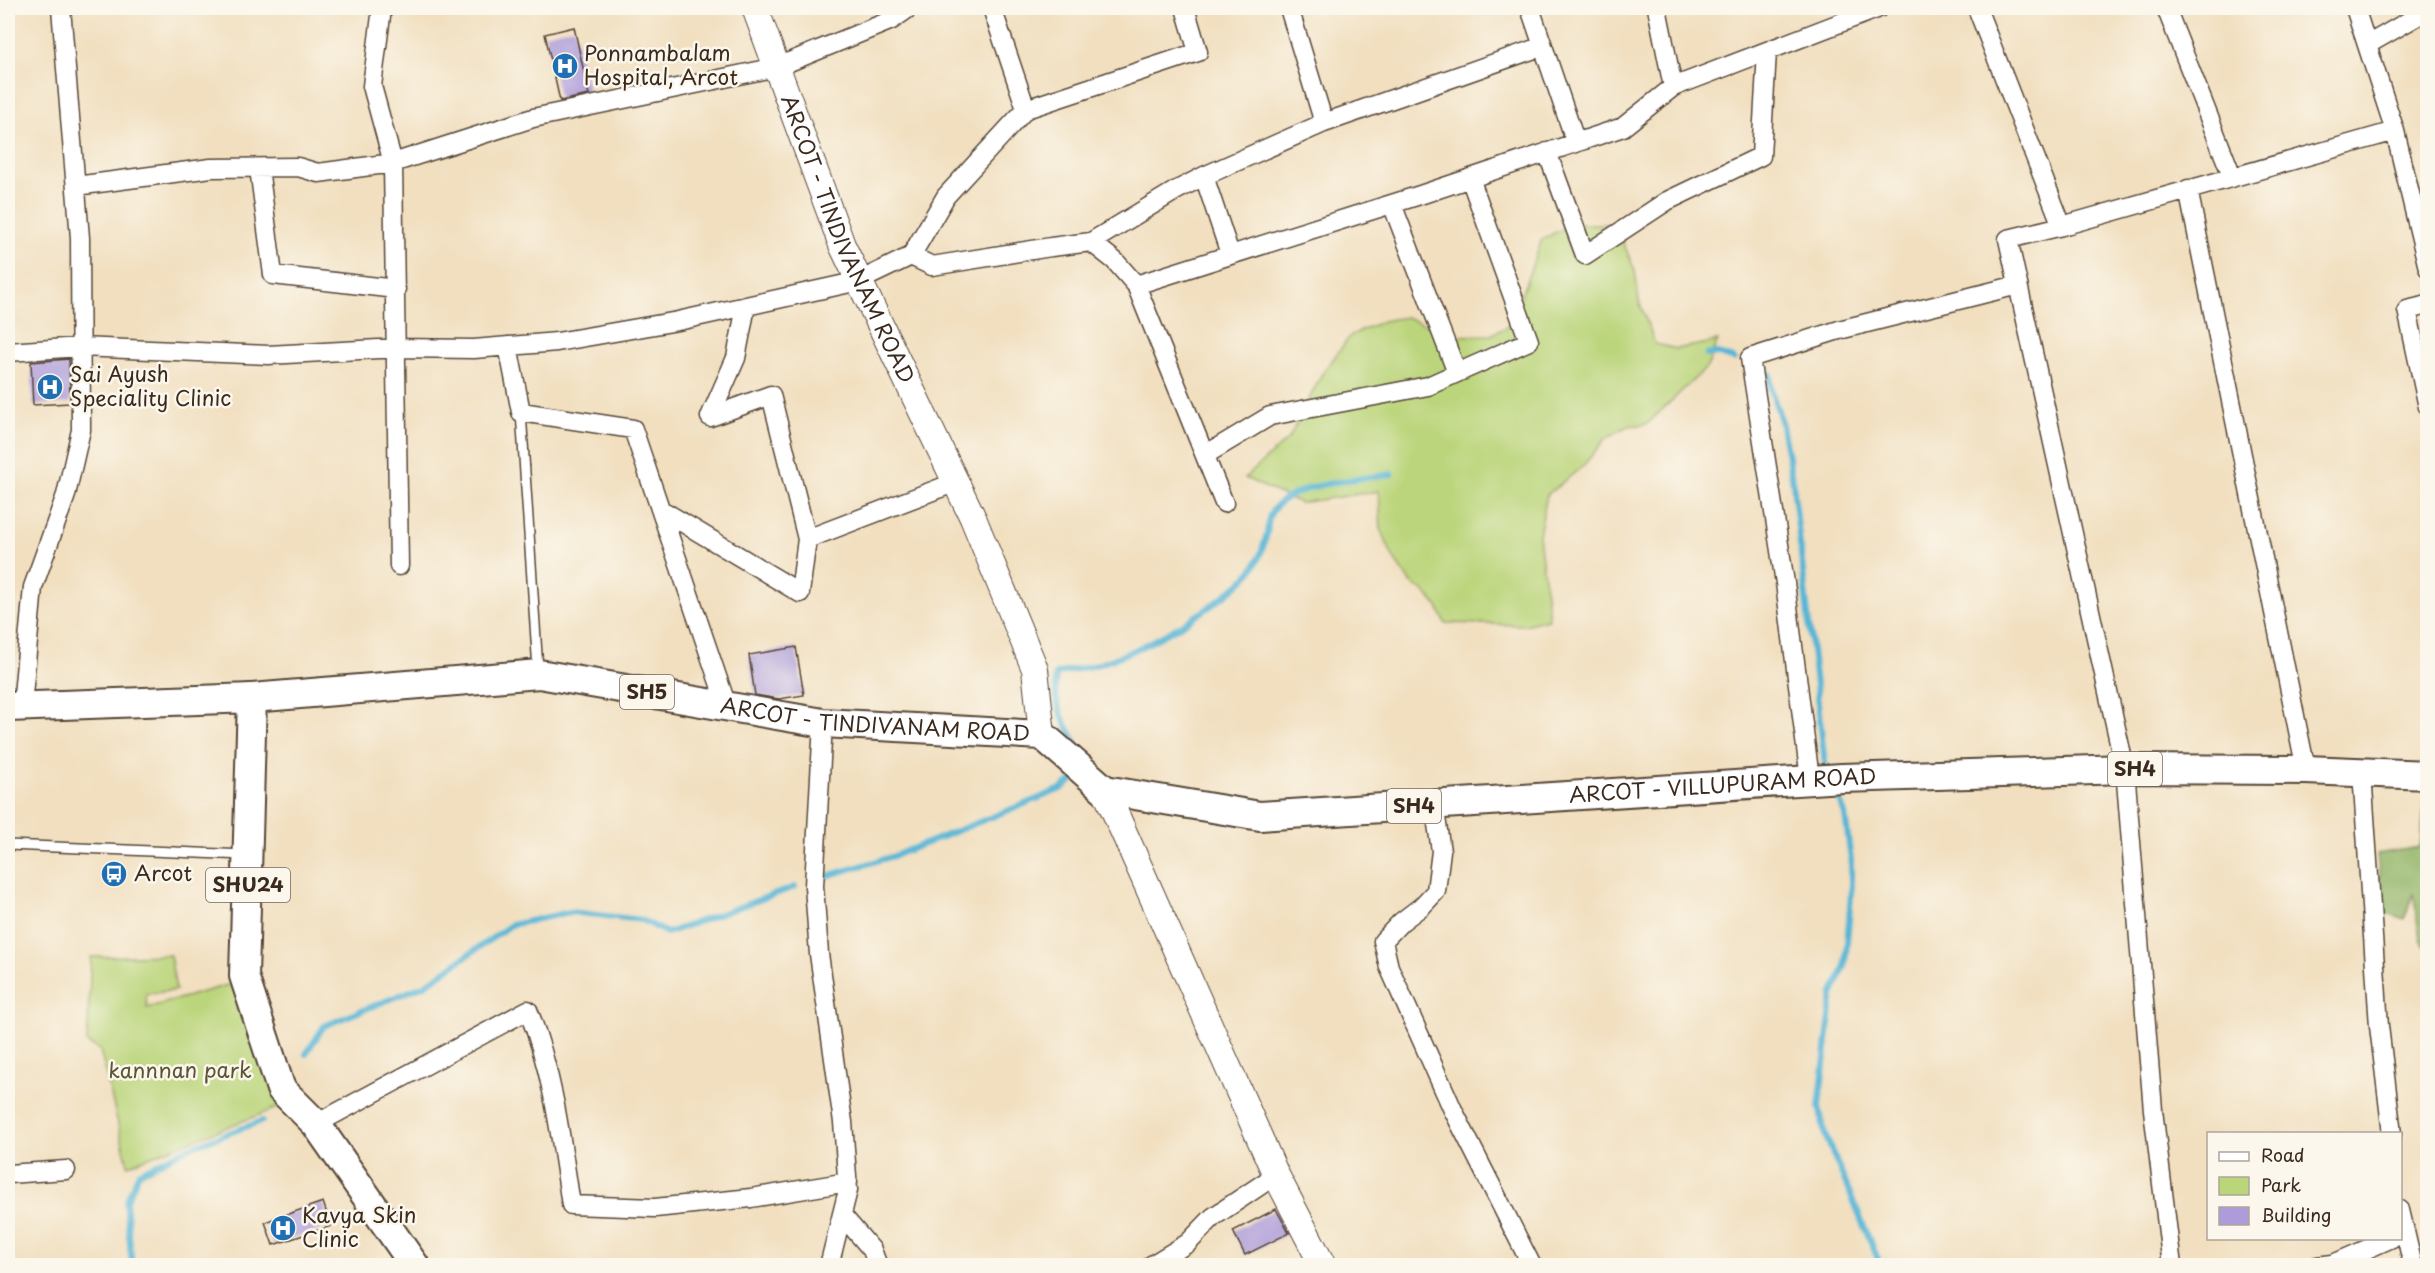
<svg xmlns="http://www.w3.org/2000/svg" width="2435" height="1273" font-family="'Playpen Sans',sans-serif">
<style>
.green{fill:#bbd57b;stroke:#7b804c;stroke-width:1.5}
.forest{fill:#94b66b;stroke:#687044;stroke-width:1.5}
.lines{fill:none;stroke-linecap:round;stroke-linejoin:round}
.stream{stroke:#56b5d5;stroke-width:6}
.building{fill:#ad9cd9}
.service-casing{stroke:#564536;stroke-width:12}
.minor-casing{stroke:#564536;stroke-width:21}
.secondary-casing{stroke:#564536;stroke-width:28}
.primary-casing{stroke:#564536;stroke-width:32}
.service{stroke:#fff;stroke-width:9}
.minor{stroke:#fff;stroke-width:18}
.secondary{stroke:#fff;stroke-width:26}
.primary{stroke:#fff;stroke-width:28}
.labels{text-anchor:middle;stroke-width:5;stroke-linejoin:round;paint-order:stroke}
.shield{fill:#fbf7ec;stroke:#75685c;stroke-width:1.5}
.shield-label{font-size:20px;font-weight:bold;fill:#3b2a1e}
.poi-label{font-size:21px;fill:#3b2a1e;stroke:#fbf7ec;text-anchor:start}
.street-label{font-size:21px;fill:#3b2a1e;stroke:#fbf7ec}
.park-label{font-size:21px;fill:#5b5535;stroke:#fbf7ec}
</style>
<rect width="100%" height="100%" fill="#fbf7ec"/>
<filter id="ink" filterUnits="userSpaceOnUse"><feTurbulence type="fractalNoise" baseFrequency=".0167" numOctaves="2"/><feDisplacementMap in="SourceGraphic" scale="12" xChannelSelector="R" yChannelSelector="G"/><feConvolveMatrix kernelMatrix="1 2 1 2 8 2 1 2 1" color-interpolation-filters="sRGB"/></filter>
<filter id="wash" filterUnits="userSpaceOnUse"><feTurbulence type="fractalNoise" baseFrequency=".008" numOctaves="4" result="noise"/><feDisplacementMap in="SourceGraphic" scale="24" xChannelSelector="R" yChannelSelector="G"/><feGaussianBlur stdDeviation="1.35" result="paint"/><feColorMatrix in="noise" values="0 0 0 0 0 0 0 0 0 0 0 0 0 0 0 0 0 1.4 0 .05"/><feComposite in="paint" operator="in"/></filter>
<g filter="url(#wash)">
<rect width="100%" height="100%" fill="#f1dfbf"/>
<path class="green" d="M1573 224H1605L1621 237 1635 271 1639 301 1655 344 1677 349 1718 341 1707 367 1647 424 1628 426 1606 438 1583 466 1547 495 1539 535 1549 619 1524 625 1445 623 1438 607 1423 591 1410 582 1394 559 1381 531 1379 491 1300 503 1245 478 1289 438 1322 374 1351 335 1383 321 1406 317 1452 336 1491 335 1510 325 1542 239Z
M170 955 176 990 146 994 147 1008 231 984 282 1106 128 1165 100 1050 87 1043 91 957Z"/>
<path class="forest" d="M2426 790 2428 791 2427 949 2420 939 2413 893 2405 919 2383 912 2377 854 2420 847Z"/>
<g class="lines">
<path class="stream" d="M1707 355 1716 353 1734 359
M1766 372 1770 374 1771 390 1781 420 1793 484 1825 764 1828 771
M1078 746C1064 722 1052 703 1056 674 1069 670 1083 669 1096 665 1144 650 1202 616 1239 584 1256 570 1262 553 1267 533 1268 528 1268 520 1270 515 1286 482 1360 480 1392 474
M1834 786 1845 814 1851 860V895L1845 966 1833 993 1819 1106 1825 1135 1881 1266
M827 876 894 856 1037 799 1061 789 1073 780
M306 1054 324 1026 425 985 511 925 570 912 642 920 667 933 795 887
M132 1266 126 1202 139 1173 188 1148 262 1121"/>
</g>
<g id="blocks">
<path class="building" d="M574 27 589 95 560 101 545 34Z
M69 359 70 403 33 405 31 362Z
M796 647 804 695 779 699 755 695 749 655Z
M323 1202 331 1226 273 1245 265 1222Z
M1276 1209 1289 1233 1245 1255 1233 1231Z"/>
</g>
</g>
<g filter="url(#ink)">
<use href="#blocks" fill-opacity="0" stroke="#564536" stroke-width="1.5"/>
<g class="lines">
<defs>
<path id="service" d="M521 412 538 670
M8 845 245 855"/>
<path id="minor" d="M382 8 372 86 393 163 533 118 777 67 892 20 909 8
M1530 8 1576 143
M1657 8 1673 87
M1977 8 2062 226
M2166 8 2232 176
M2355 8 2395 131 2428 268
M2367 45 2428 10
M1026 109 1198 52 1185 8
M1324 123 1543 46
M1547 152 1585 255 1667 201 1761 156 1767 51
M259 168 273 275 396 289
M76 186 211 168 298 167 318 173 393 163 399 566
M2188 189 2306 770
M1091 242 1175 191 1204 176
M1230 254 1204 176 1324 123 1289 8
M911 256 946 196 1026 109 992 8
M1136 285 1420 195 1623 127 1673 87 1879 8
M2428 305 2407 310 2428 407
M508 346 521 412 633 429 727 706
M8 352 80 347 268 355 397 348 474 349 557 342 678 321 859 281 911 256 932 266 1051 247 1091 242 1115 261 1136 285 1224 503
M1457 373 1529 341 1470 178
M1205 455 1270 416 1428 386 1457 373 1392 204
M660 509 800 593 807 539 771 395 710 417 736 358 746 306
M807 539 956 482
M22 706 33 587 66 495 81 430 80 238 61 8
M823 723 814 886 819 954 843 1122 848 1190 829 1266
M2362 772 2379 1026 2392 1134
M1810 779 1785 583 1750 358 1839 330 2018 285
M1434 804 1441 851 1436 891 1422 906 1401 922 1383 941 1389 967 1453 1110 1532 1266
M316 1124 528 1010C553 1072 561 1139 571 1205L655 1208 751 1198 848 1182
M8 1174 66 1170
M2400 1210 2413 1266
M842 1215 872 1250 878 1266
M1150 1266 1188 1243 1213 1217 1276 1175
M2172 1266 2153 1110 2125 769 2008 239 2062 226 2395 131
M2317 1266 2333 1264 2392 1238"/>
<g id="secondary">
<path id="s1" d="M755 8 842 245 973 518 1035 669 1042 735"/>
<path d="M1105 790 1276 1175 1323 1266"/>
</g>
<g id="primary">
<path id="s2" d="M252 698 539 674 823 723 1042 735 1105 790 1260 816 1842 778 2125 769 2306 770 2428 775"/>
<path d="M8 707 252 698 244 976 281 1089 316 1124 415 1266"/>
</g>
</defs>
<use href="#service" class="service-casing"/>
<use href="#minor" class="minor-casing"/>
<use href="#secondary" class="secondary-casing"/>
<use href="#primary" class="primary-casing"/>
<use href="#service" class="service"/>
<use href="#minor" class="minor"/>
<use href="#secondary" class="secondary"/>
<use href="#primary" class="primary"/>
</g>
</g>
<defs>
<symbol id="hospital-disc" viewBox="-11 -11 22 22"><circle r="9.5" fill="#1f6fb2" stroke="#fbf7ec"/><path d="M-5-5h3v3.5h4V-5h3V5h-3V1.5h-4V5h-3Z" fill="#fff"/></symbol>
<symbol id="bus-disc" viewBox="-11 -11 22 22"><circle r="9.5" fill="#1f6fb2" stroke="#fbf7ec"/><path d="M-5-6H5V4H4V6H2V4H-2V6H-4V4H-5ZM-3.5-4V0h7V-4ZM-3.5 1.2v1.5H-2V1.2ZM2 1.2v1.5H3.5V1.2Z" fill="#fff"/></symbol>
</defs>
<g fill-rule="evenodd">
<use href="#hospital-disc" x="550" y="51" width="30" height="30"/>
<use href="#hospital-disc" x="35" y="372" width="30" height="30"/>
<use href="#bus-disc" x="99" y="859" width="30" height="30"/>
<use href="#hospital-disc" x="268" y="1213" width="30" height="30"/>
</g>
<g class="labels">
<g class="shield">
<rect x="620" y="675" width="54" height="34" rx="4.5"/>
<rect x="2108" y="752" width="54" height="34" rx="4.5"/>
<rect x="1387" y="789" width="54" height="34" rx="4.5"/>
<rect x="206" y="868" width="84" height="34" rx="4.5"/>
</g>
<g class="shield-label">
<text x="647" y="699">SH5</text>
<text x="2135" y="776">SH4</text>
<text x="1414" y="813">SH4</text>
<text x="248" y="892">SHU24</text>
</g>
<g class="poi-label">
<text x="584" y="61">Ponnambalam<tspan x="584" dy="24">Hospital, Arcot</tspan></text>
<text x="70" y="382">Sai Ayush<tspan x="70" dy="24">Speciality Clinic</tspan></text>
<text x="134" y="881">Arcot</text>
<text x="302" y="1223">Kavya Skin<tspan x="302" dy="24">Clinic</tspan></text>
</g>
<g class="street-label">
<text dy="7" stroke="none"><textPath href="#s1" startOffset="249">ARCOT - TINDIVANAM ROAD</textPath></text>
<text dy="7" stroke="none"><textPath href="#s2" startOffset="628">ARCOT - TINDIVANAM ROAD</textPath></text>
<text dy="7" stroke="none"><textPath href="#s2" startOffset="1500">ARCOT - VILLUPURAM ROAD</textPath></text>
</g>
<g class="park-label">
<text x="180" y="1078">kannnan park</text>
</g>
</g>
<rect width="2435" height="1273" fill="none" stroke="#fbf7ec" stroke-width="30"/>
<rect x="2207" y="1132" width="195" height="108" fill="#fbf7ec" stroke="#aea59a" stroke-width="1.5"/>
<rect x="2219" y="1152" width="30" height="9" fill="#ffffff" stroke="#aea59a" stroke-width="1.5"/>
<text x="2261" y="1162" font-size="18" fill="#3b2a1e">Road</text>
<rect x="2219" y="1177" width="30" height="18" fill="#bbd57b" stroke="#aea59a" stroke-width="1.5"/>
<text x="2261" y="1192" font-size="18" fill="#3b2a1e">Park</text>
<rect x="2219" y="1207" width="30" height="18" fill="#ad9cd9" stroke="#aea59a" stroke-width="1.5"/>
<text x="2261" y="1222" font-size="18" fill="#3b2a1e">Building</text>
</svg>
